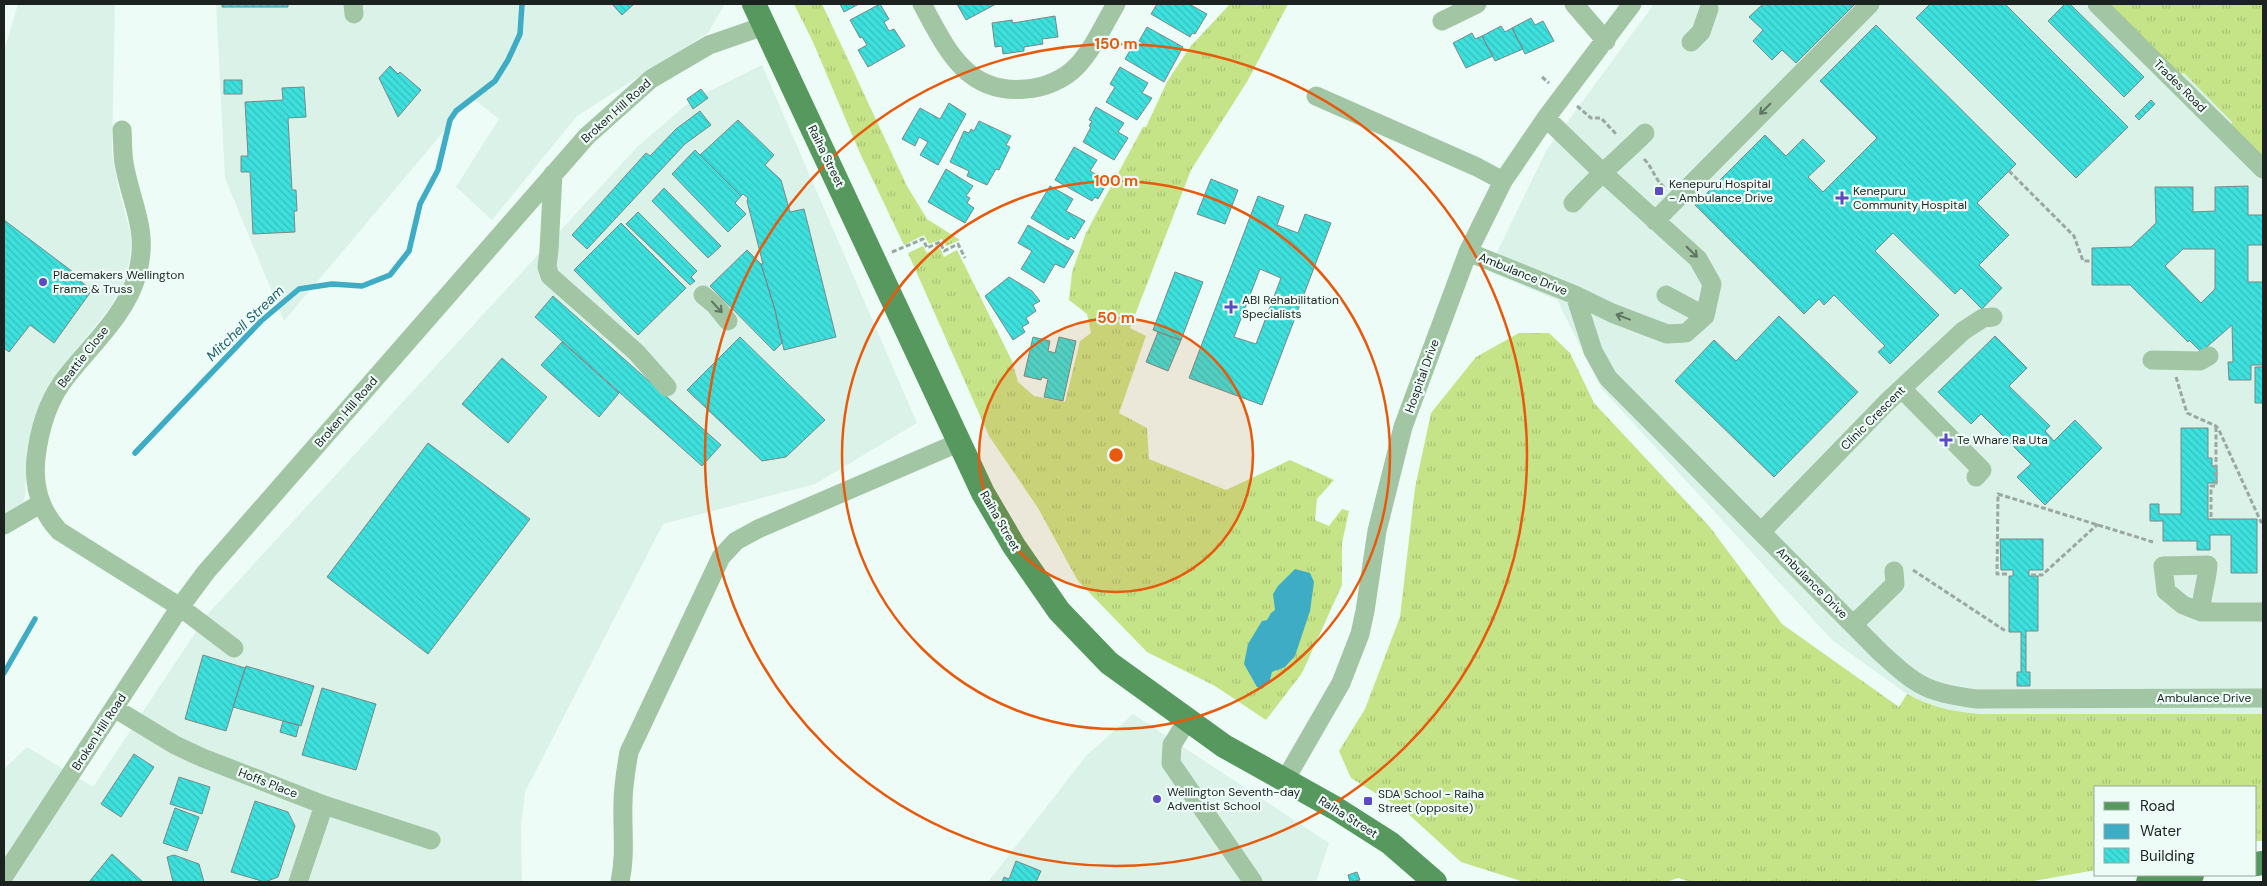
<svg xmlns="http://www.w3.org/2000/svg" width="2267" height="886" font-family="'DM Sans',sans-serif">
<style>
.built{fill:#dbf2e9}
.grass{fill:url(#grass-tufts);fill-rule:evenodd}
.water{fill:#3eacc4}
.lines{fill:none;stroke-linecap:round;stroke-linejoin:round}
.stream{stroke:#3eacc4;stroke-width:5.5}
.building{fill:url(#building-back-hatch);stroke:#798887;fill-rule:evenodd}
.path{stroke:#9ba7a2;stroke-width:3;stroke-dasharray:5 2.5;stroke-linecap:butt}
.minor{stroke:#a2c5a4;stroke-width:19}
.major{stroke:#56985d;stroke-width:24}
.oneway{stroke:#5f7462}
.ring{fill:none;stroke:#e8590c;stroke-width:2.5}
.poi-dot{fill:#5c4ac2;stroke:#edfcf6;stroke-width:2}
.labels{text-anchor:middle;stroke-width:4.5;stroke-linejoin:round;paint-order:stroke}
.street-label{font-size:12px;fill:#1c2220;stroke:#edfcf6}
.poi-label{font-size:12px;fill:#1c2220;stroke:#edfcf6;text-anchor:start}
.water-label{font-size:14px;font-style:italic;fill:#26616e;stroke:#edfcf6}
.centre{fill:#e8590c;stroke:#edfcf6;stroke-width:2.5}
.ring-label{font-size:15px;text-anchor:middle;font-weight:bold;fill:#e8590c;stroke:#edfcf6;stroke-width:4.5;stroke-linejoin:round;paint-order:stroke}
</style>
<defs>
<pattern id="grass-tufts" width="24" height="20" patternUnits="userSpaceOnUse" patternTransform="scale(1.25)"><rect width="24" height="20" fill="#c5e387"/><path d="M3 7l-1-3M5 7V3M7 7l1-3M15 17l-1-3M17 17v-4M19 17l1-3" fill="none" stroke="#a9c274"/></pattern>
<pattern id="building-back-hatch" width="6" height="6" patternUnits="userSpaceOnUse" patternTransform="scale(1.25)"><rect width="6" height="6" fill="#3de0dc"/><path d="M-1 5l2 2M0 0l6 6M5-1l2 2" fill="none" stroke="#35c0bc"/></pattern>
</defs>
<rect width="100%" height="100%" fill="#edfcf6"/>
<path class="built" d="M18 4H115L112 152 119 190 131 235 130 259 123 283 111 306 49 384 43 397 28 445 25 496 23 503 4 518V51Z
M216 4H725L708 33 577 116 492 220 456 187 499 119 472 98 284 321 225 178Z
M1654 4H2106L2177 74 2184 73 2232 122V130L2263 162V714H1980L1955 713 1926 704 1907 694 1833 641 1601 388 1557 300 1488 271 1546 151Z
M762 65 917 423 815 484 663 524 525 792 521 825 522 882H4V769L27 747 93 787 207 615 638 146 693 99Z
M1133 714 1329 843 1316 882H988L1086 756Z"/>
<path class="grass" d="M794 4H822L907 186 927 219 960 240 946 246 942 239 929 244 924 235 904 245 859 151 813 42Z
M1230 4H1288L1248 80 1191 170 1130 328 1146 336 1119 413 1147 428 1149 459 1226 490 1290 460 1334 480 1317 499 1315 520 1329 526 1342 509 1349 511 1342 543V585L1302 673 1266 720 1215 686 1147 652 1078 581 1038 508 989 436 908 253 923 246 927 253 940 248 944 257 957 250 1012 361 1018 382 1034 396 1065 402 1080 341 1091 333 1087 314 1069 300 1072 272 1086 233 1143 127H1146L1167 82 1190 47ZM1275 599 1300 635C1295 656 1293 664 1272 672L1270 681 1262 621 1267 620 1276 610Z
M2106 4H2263V162L2231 130 2232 122 2184 73 2177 75Z
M1519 333H1549L1570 353 1594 403 1709 526 1782 624 1899 707 1907 694C1931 707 1953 712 1980 714H2263V841H2256V787H2096V870L2028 882H1691L1678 878 1666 882H1524L1461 862 1405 811 1351 778 1339 751 1365 709 1400 617 1415 488 1431 413 1476 357Z"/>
<path class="water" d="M1295 569 1310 573 1314 582 1310 611 1295 656 1285 667 1272 672 1270 681 1262 689 1257 687 1244 664 1248 644 1262 621 1267 620 1271 613 1275 610 1273 594 1278 586Z"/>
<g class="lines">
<path class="stream" d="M135 453 261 321 299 289 332 284 362 286 390 275 409 251 420 204 438 170 450 120 456 111 495 81 508 60 520 34 522 4
M4 673 35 619"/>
</g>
<path class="building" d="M222 4H288V7H222Z
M612 4H634L622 15Z
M840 4H859L844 12Z
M880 4 889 19 884 22 889 31 894 29 905 46 868 67 858 50 867 45 862 37 860 38 850 20Z
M957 4H996L966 20Z
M1157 4H1189L1207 14 1195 34 1192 33 1190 37 1151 14Z
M1763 4H1855L1796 63 1782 50 1772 60 1753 41 1763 30 1749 17Z
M1930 4H2005L2128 127 2076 178 1916 18Z
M2065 4H2070L2144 77 2124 97 2048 21Z
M1055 16 1058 37 1042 39 1043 44 1024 47V51L1003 54 1002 46 995 47 992 23 1012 20 1013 23Z
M1531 18 1535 25 1543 21 1554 41 1525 54 1512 28Z
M1876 25 2016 164 1977 203 2009 235 1979 265 2002 288 1982 309 1961 288 1955 294 1893 233 1875 251 1939 315 1890 364 1878 352 1885 346 1834 295 1824 305 1819 299 1804 314 1695 205 1765 135 1786 156 1803 139 1825 161 1808 177 1823 192 1877 138 1820 81Z
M1501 26 1505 32 1512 28 1523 49 1495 61 1482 36Z
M1147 27 1183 47 1164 82 1125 59 1135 42 1142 46 1143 43 1139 41Z
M1472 33 1475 39 1482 36 1493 56 1466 68 1453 43Z
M390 66 398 74 400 72 421 90 398 117 379 78Z
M1120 67 1148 83 1142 93 1152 98 1137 120 1106 102 1115 87 1110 84Z
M224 80H242V94H224Z
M304 87 306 117 288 118 292 190H296L297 211H294L295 232 253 234 250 172H241V156H248L245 102 283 100 282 88Z
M701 89 708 98 693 109 687 99Z
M2151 100 2155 104 2139 120 2135 116Z
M949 103 966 114 938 165 920 155 928 142 919 137 915 146 902 139 920 108 940 119Z
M1096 107 1124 123 1118 132 1128 138 1114 160 1083 142 1091 127 1089 126 1092 121 1089 120Z
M700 111 711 125 685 144 587 249 572 235 646 153 650 156 676 129Z
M738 120 774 155 765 165 781 180 790 212 804 209 836 337 784 350 775 310 761 264H763L747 201 748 198 743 194 741 196 700 155Z
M979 121 1011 136 1006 145 1010 147 999 170 996 169 987 185 967 176 969 171 950 162 964 131 969 133 971 129 974 131Z
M1074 147 1097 160 1090 171 1108 181 1098 199 1095 197 1092 201 1055 180Z
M695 150 741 196 735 203 746 214 728 232 672 174Z
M946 169 973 186 966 196 970 198 967 203 974 208 965 223 928 202Z
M1211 179 1238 190 1225 224 1197 214Z
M1050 186 1073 199 1066 211 1085 221 1074 239 1071 236 1068 240 1031 218Z
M2248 186V215H2263V245H2248V282H2263V365H2251V380H2229L2228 362H2233L2232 325 2201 352 2189 340 2188 342 2130 285H2092V248L2131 247 2156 223 2155 187H2193V212L2215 211V187ZM2183 249H2215V289L2201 303 2165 266Z
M664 188 721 246 708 258 652 201Z
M1258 196 1284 206 1277 225 1298 233 1305 214 1331 223 1262 405 1189 378ZM1260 269 1281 278 1256 344 1234 337Z
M638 212 697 271 691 277 695 281 690 285 626 224Z
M4 220 73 272 71 274 92 290 54 343 30 325 9 352 4 348Z
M621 223 686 288 638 335 574 270Z
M1028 225 1074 251 1064 268 1055 264 1044 283 1021 269 1032 251 1018 243Z
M747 250 761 264 775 310 782 343 774 351 710 286Z
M1175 272 1203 282 1181 340 1153 330Z
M1009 277 1032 291 1040 301 1033 305 1036 311 1026 318 1029 323 1022 327 1025 332 1013 340 985 296Z
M553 296 721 445 702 466 535 317Z
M1779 316 1858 392 1774 477 1675 381 1714 340 1736 361Z
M1158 332 1181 340 1168 371 1146 362Z
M1995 336 2027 368 2009 386 2050 426 2045 431 2054 441 2075 420 2102 448 2045 505 2017 477 2031 464 1981 414 1971 424 1938 392Z
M740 337 825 420 786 457 762 461 687 390Z
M1033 337 1050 341 1048 351 1055 353 1059 337 1076 341 1063 401 1044 397 1048 379 1042 377 1041 380 1024 376Z
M562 342 619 393 599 417 541 365Z
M502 358 547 397 508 443 462 404Z
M2255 367H2263V403H2255Z
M2181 428H2208V458H2212V466H2217V483H2208V519H2257V573H2231V535H2210V550H2197V541H2163V521H2150V504H2159V514H2181Z
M428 443 530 519 428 654 327 577Z
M2000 539H2043V570H2029V576H2038V631H2026V672H2030V686H2017V672H2021V632H2009V576H2013V570H2001Z
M203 655 245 668 226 731 185 719Z
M246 666 314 686 301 726 233 707Z
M322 688 376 704 356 770 302 755Z
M283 721 299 725 296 737 280 732Z
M134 754 154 767 121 817 101 804Z
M179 777 210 787 202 814 170 804Z
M255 801 288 812 295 826 278 877 265 882 231 872Z
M175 808 199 817 187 851 163 843Z
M112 854 143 882H89Z
M174 855 199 864 204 882H173L167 857Z
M1016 861 1041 871 1036 882H1002L1004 877 1009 879Z
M1357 872 1360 880 1350 882 1348 875Z"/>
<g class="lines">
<path class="path" d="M1542 77 1549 83
M1577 106 1591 118H1601L1617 135
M1644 159C1653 168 1655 180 1665 188
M2009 171 2074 236 2083 261H2092
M892 252 923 239 927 248 940 242 944 251 958 244 965 258
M2176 377 2187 413 2216 426 2219 430 2261 522H2263
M2211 517V486H2216V427
M1913 570 2007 632
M2007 574H1997L1998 494 2153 542
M2031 575H2042L2098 524"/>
<path class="minor" d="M353 4 354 14
M922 4C946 48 966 95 1026 89 1044 88 1065 79 1077 66 1094 48 1104 24 1116 4
M1574 4 1606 41
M2097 4 2263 169
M1442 21 1477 4
M1691 42 1701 32 1709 9
M1316 96 1477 167 1503 181
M122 130C123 143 122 156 125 168 133 209 149 231 137 275 125 318 86 349 61 384 46 406 39 432 36 458 33 487 40 510 59 531L180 607 234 648
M553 174 549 250 547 267 550 276 636 352 667 387
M1573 203C1595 178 1621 157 1645 133
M1655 221 1870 4
M1468 252 1575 295 1612 313 1667 334 1686 333 1705 316 1712 284 1698 259 1603 173 1546 118
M703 295 715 305 728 321
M1575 295 1593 351 1608 378 1880 652C1917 686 1927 693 1977 699L2263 698
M1666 295 1705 316
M2152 360 2200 361 2209 356
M1902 389 1980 468 1982 470 1976 477
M4 525 40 504
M1761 532 1886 403 1963 331 1983 318 1993 317
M2201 612C2201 596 2207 582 2208 565L2163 566 2166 591 2183 605 2201 612H2263
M1853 625 1895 584 1894 571
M114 708 175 745 203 758 324 805 431 840
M1188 719 1172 745 1171 763 1253 882
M1285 780 1341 683 1360 634 1365 611 1377 531 1403 427 1468 252 1503 181 1546 118 1632 4
M4 876 180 607 206 572 587 136 651 79 709 45 764 26
M298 882 324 805
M620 882C626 853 622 832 623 803 623 786 626 769 629 752L721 557 736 541 758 529 960 442"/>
<path class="major" d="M754 4 983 493 1014 546 1059 611 1109 663 1224 746 1335 808 1390 843 1435 882
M2256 864 2263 863
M2148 882 2192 875"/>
</g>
<defs><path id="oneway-shaft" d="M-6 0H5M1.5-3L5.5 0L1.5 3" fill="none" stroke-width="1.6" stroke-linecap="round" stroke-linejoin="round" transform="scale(1.25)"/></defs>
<g class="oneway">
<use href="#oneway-shaft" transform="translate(1765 109) rotate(135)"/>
<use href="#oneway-shaft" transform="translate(1692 252) rotate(44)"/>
<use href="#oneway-shaft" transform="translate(717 307) rotate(47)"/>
<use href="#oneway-shaft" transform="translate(1623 317) rotate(-159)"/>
</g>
<circle cx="1116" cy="455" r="137" fill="#e8590c" fill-opacity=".12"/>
<g class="ring">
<circle cx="1116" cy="455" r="137"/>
<circle cx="1116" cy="455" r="274"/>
<circle cx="1116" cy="455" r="411"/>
</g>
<g class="poi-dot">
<rect x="1654" y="186" width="10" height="10" rx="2.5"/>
<path d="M1839.5 190.5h5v5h5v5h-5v5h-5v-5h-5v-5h5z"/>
<circle cx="43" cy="282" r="5"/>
<path d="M1228.5 299.5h5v5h5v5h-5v5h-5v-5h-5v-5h5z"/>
<path d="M1943.5 432.5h5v5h5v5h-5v5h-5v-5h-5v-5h5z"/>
<circle cx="1157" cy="799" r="5"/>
<rect x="1363" y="796" width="10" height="10" rx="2.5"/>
</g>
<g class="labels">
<g class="street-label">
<text transform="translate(2180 86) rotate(45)" y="4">Trades Road</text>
<text transform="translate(616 111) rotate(-42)" y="4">Broken Hill Road</text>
<text transform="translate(826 156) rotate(64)" y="4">Raiha Street</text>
<text transform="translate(1523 274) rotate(22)" y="4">Ambulance Drive</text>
<text transform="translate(83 357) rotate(-52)" y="4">Beattie Close</text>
<text transform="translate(1422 376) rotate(-70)" y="4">Hospital Drive</text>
<text transform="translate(346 412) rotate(-49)" y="4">Broken Hill Road</text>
<text transform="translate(1873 418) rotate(-45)" y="4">Clinic Crescent</text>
<text transform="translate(1000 521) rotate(60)" y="4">Raiha Street</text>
<text transform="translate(1812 583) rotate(45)" y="4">Ambulance Drive</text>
<text x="2204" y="702">Ambulance Drive</text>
<text transform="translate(99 732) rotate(-57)" y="4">Broken Hill Road</text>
<text transform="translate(268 783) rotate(21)" y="4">Hoffs Place</text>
<text transform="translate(1348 817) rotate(32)" y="4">Raiha Street</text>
</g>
<g class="poi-label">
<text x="1669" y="188">Kenepuru Hospital<tspan x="1669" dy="14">- Ambulance Drive</tspan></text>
<text x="1853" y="195">Kenepuru<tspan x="1853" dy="14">Community Hospital</tspan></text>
<text x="53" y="279">Placemakers Wellington<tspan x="53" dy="14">Frame &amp; Truss</tspan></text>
<text x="1242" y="304">ABI Rehabilitation<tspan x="1242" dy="14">Specialists</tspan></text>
<text x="1957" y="444">Te Whare Ra Uta</text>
<text x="1167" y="796">Wellington Seventh-day<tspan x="1167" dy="14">Adventist School</tspan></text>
<text x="1378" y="798">SDA School - Raiha<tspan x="1378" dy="14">Street (opposite)</tspan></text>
</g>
<g class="water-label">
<text transform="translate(245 323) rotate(-44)" y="5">Mitchell Stream</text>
</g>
</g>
<circle cx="1116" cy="455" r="8" class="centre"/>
<g class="ring-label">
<text x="1116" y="49">150 m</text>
<text x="1116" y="186">100 m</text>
<text x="1116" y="323">50 m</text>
</g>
<rect width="2267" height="886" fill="none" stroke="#1c2220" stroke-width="10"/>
<rect x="2094" y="786" width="162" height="90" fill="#edfcf6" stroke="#99a5a0"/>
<rect x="2104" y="802" width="25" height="8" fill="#56985d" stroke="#99a5a0"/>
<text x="2140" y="811" font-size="15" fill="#1c2220">Road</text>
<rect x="2104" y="824" width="25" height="15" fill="#3eacc4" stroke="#99a5a0"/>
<text x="2140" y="836" font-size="15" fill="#1c2220">Water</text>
<rect x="2104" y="848" width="25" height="15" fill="url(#building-back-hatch)" stroke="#99a5a0"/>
<text x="2140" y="861" font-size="15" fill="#1c2220">Building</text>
</svg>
